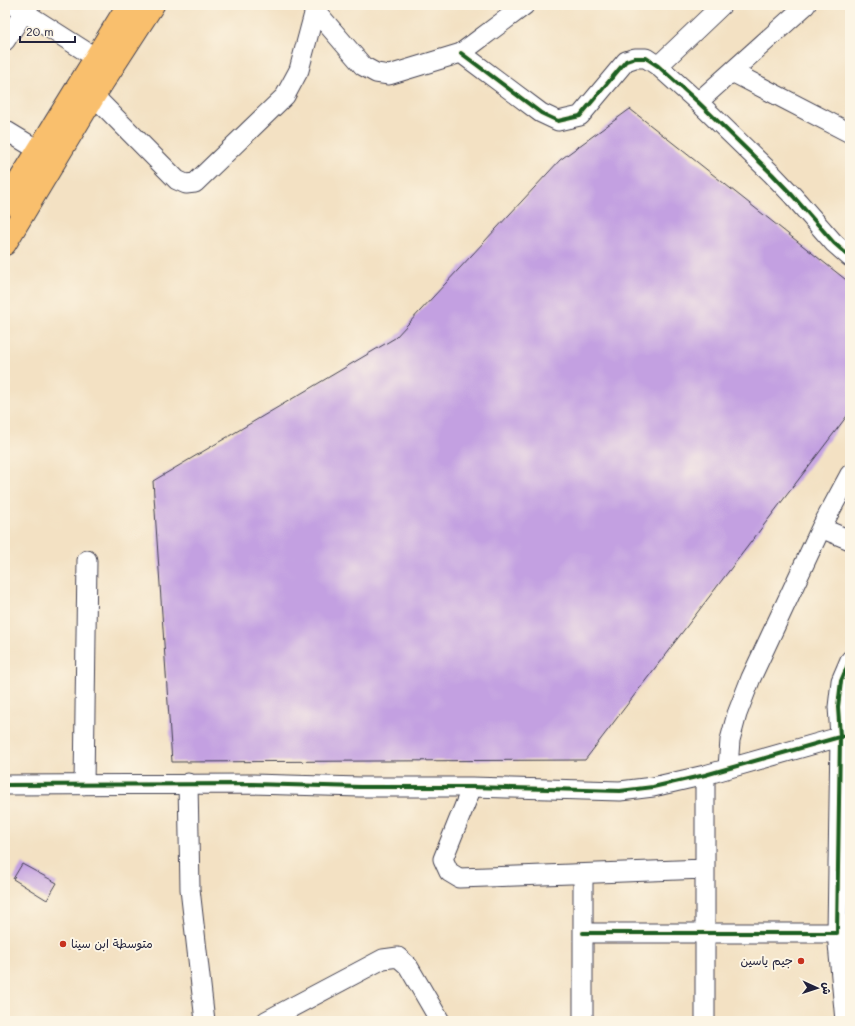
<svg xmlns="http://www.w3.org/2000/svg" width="855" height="1026" font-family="Mali,'Playpen Sans Arabic',sans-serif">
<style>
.building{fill:#c3a0e1}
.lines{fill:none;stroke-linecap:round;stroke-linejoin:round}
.minor-casing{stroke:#413f4f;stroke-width:21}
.major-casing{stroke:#413f4f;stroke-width:24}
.minor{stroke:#fff;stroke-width:19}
.major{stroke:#f9bf6d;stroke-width:22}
.cycleway-casing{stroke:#fcf5e5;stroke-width:6}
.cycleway{stroke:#1b5e20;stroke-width:4}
.poi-dot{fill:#c8321e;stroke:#fcf5e5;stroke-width:1.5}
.labels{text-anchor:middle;stroke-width:4;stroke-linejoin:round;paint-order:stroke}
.poi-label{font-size:12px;fill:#22223b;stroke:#fcf5e5;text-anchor:start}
</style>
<rect width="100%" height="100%" fill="#fcf5e5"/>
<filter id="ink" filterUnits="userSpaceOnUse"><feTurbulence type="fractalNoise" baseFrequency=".025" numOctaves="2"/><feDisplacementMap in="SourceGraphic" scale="8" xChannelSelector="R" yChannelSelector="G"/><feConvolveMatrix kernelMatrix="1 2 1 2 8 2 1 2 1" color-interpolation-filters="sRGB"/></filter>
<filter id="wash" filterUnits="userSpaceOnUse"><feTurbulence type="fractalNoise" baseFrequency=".012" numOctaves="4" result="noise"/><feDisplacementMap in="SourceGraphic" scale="16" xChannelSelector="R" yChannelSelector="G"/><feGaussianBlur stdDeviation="0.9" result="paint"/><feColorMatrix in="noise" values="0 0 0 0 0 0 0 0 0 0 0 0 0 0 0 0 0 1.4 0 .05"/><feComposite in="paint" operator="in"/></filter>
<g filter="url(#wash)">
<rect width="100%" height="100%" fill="#f3e1c3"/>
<g id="blocks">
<path class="building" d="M630 109 850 283V412L585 760 172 762 153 481 395 338 560 160Z
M22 864 57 883 47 900 13 879Z"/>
</g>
</g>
<g filter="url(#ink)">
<use href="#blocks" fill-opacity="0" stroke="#413f4f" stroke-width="1"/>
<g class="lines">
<defs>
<path id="minor" d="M13 5 107 65
M315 10 363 66 376 73 389 75 461 53 525 5
M5 41 29 5
M461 53 541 113 558 121 580 116 626 61 635 58H646L658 66 698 102 772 174 793 196 834 243 850 257
M658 66 722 5
M732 72 850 133
M94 96 177 180 186 184 195 183 285 96 299 70 315 10
M698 102 806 5
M5 130 38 150
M821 528 850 540
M728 768 730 740 737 714 751 678 821 528 850 474
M188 783 190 889 205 1021
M5 785 252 784 360 787H472L620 791 653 787 705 775 850 734
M84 785 87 560
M472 787 443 859 449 872 459 878 705 869
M583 874V1021
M583 933H837L840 736 838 707 841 681 850 660
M837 933 845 1021
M266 1021 383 959 398 957 408 966 440 1021
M705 1021V775"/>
<path id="major" d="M5 204 128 5
M5 244 94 96 153 5"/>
</defs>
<use href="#minor" class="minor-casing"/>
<use href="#major" class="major-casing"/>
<use href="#minor" class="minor"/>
<use href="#major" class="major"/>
<defs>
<path id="cycleway" d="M461 53 541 113 558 121 580 116 626 61 635 58H646L658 66 698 102 772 174 793 196 834 243 850 257
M5 785 252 784 360 787H472L620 791 653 787 705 775 850 734
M583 933H837L840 736 838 707 841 681 850 660"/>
</defs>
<use href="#cycleway" class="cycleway-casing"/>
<use href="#cycleway" class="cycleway"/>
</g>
</g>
<g class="poi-dot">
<circle cx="63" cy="944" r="4"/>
<circle cx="801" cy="961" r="4"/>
</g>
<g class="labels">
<g class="poi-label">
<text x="71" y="948">متوسطة ابن سينا</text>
<text x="793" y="965" text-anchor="end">جيم ياسين</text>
</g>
</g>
<rect width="855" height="1026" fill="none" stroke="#fcf5e5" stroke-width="20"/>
<g transform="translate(817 988) rotate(93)" stroke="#fcf5e5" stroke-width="3" paint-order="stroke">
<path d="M0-3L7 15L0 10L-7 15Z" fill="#22223b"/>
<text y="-6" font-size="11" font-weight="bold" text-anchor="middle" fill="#22223b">ش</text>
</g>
<path d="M20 36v6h55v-6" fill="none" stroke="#22223b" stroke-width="2"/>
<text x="26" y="36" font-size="12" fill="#22223b" stroke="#fcf5e5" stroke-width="3" paint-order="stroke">20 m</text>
</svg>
